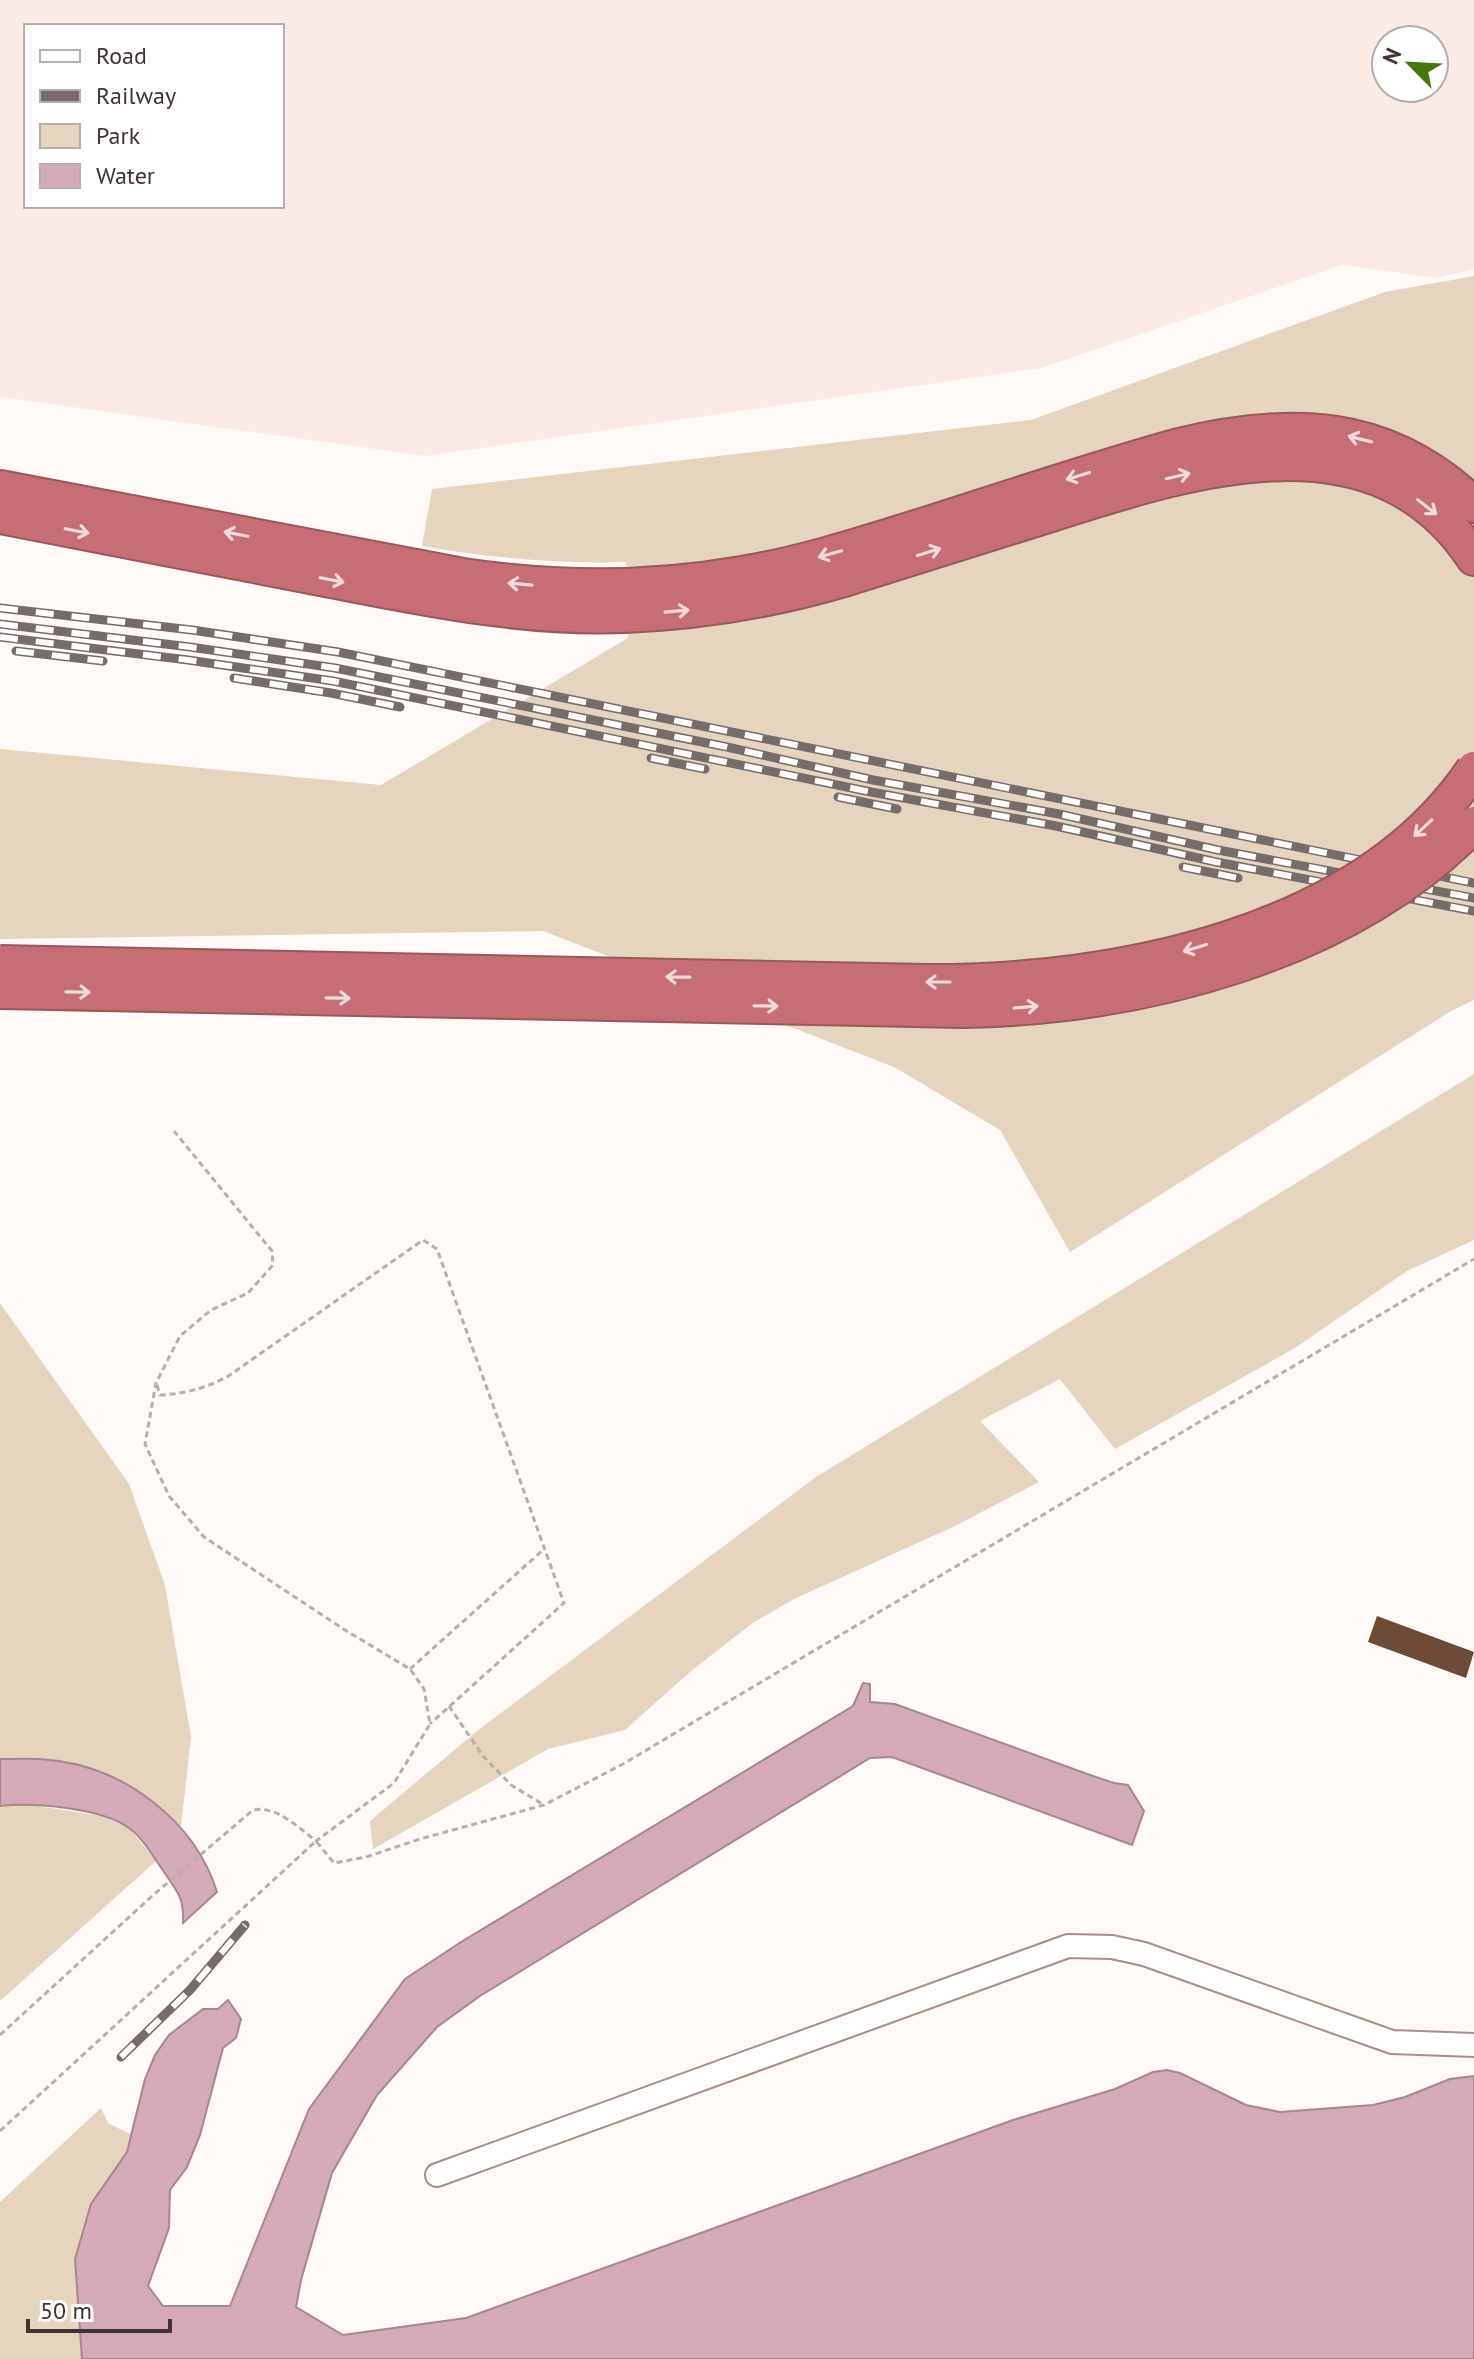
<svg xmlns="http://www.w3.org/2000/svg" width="1474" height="2359" font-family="'PT Sans',sans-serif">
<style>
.built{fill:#faebe7;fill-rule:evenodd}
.green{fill:#e5d4be}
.water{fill:#d4a9b8;stroke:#a78690;stroke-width:2}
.building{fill:#6d4c37}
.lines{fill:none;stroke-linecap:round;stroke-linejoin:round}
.minor-casing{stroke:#a88e88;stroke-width:26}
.highway-casing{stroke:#97595d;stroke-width:38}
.path{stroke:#b7afac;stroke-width:3;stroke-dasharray:6 4;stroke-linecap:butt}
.minor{stroke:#fff;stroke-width:22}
.highway{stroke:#c76d75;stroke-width:34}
.rail-casing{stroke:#766c6a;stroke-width:9}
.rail{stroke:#fff;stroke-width:6;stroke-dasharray:18;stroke-linecap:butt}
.highway-bridge-casing{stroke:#97595d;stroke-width:38;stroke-linecap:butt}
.highway-bridge{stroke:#c76d75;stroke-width:34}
.oneway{stroke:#f1dadc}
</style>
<rect width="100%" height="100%" fill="#fff9f7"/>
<path class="built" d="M0 0H1474V269L1438 278 1342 265 1041 368 426 456 0 397ZM26 26H282V206H26ZM1386 40H1434V88H1386Z"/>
<path class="green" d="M1474 276V1000L1451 1011 1070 1252 1000 1130 894 1067 543 931 0 939V749L381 785 628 638 626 562C557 564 491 558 422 546L432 489 1031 420 1385 292Z
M1474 1074V1240L1407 1271 1295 1348 1115 1449 1060 1379 980 1421 1039 1482 955 1526 794 1599 754 1622 691 1671 625 1730 548 1749 373 1849 370 1821 477 1731 816 1477Z
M0 1303 129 1484 165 1585 191 1737 181 1827 149 1798 52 1760 0 1759Z
M20 1803 101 1816 129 1828 156 1861 0 2001V1806Z
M101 2108 108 2123 134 2136 75 2259 82 2359H0V2202Z"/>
<path class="water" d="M863 1683 870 1684V1702L895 1704 1090 1775 1114 1783 1128 1785 1144 1811 1132 1845 892 1757 870 1758 480 1996 437 2027 377 2095 332 2173 301 2280 296 2307 343 2335 466 2318 1013 2120 1115 2089 1153 2072 1167 2070 1180 2073 1246 2105 1280 2112 1373 2105 1405 2097 1450 2079 1474 2076V2359H82L75 2259 91 2204 127 2152 145 2079 155 2055 169 2035 203 2009H218L228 2000 241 2019 236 2038 223 2048 200 2135 187 2167 170 2190 169 2228 148 2286 163 2306H230L309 2109 405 1979 461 1942 853 1706Z
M0 1759C16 1759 34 1758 50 1760 124 1767 195 1821 217 1892L183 1923C184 1897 178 1893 164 1872 154 1858 143 1838 129 1828 101 1808 33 1802 0 1806Z"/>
<path class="building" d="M1377 1616 1474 1652 1466 1678 1368 1642Z"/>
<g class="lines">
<defs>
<path id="minor" d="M437 2175 1068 1946 1112 1947 1144 1954 1392 2042 1474 2045"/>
<path id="highway" d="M0 488 463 576C556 590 650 590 742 574 803 564 861 545 919 527 1004 500 1089 471 1175 447 1288 419 1386 420 1474 505
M0 516C109 537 217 558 326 579 424 598 523 619 624 615 699 612 773 600 844 579 913 558 982 536 1051 514 1190 470 1375 408 1474 558"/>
</defs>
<use href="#minor" class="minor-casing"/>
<use href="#highway" class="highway-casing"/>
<path class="path" d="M157 1385 160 1395C185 1394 205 1388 227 1377L423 1240 437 1249 564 1603 430 1724
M410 1669 544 1549
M449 1706 483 1756 511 1785 544 1805
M0 2035 151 1897 253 1810C276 1805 299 1828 316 1841L394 1783 430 1724 424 1689 410 1669 345 1630 204 1537 169 1496 145 1444 156 1383 180 1336 211 1310 248 1293 273 1265 272 1251 174 1131
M0 2131 316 1841 334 1863 366 1857 420 1839 544 1805 623 1764 1474 1259"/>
<use href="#minor" class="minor"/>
<use href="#highway" class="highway"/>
<defs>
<path id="rail" d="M0 608 192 630 338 652 1474 883
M0 624 190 647 335 668 727 747 873 780 1059 814 1218 850 1474 898
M0 637 188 660 333 681 871 792 1056 826 1216 862 1474 911
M16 651 103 661
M234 678 331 693 400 707
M651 758 705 769
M838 797 897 809
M1183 867 1238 878
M121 2057 190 1990 245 1925"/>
</defs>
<use href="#rail" class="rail-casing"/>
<use href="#rail" class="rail"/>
<defs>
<path id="highway-bridge" d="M0 963 926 982C1113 983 1361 937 1474 769
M0 991 963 1010C1139 1007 1349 955 1474 824"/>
</defs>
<use href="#highway-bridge" class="highway-bridge-casing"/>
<use href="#highway-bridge" class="highway-bridge"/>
</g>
<defs><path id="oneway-shaft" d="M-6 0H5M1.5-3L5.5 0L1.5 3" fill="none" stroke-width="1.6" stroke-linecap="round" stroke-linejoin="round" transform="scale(2)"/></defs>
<g class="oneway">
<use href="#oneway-shaft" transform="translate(1360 439) rotate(-166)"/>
<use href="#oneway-shaft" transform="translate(1078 476) rotate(163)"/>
<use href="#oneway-shaft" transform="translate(1178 476) rotate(-13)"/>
<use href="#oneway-shaft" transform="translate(1427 507) rotate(38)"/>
<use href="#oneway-shaft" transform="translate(77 531) rotate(11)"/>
<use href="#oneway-shaft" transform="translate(236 534) rotate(-169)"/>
<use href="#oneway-shaft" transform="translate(929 552) rotate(-17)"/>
<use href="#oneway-shaft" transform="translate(830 554) rotate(164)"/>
<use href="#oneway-shaft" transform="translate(332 580) rotate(11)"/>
<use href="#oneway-shaft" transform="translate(520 584) rotate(-175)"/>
<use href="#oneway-shaft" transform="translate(677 611) rotate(-5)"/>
<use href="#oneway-shaft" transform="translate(1423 828) rotate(137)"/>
<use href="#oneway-shaft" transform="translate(1195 948) rotate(163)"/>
<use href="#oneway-shaft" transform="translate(678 977) rotate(-179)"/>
<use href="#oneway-shaft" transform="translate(938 982) rotate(-180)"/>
<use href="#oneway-shaft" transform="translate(78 992) rotate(1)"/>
<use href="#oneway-shaft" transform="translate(338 998) rotate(1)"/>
<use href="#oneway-shaft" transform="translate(766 1006) rotate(1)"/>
<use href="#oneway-shaft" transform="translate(1026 1007) rotate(-5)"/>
</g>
<rect x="24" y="24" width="260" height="184" fill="#ffffff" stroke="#b2aead" stroke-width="2"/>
<rect x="40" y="50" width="40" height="12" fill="#ffffff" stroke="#b2aead" stroke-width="2"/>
<text x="96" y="64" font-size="24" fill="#3f3431">Road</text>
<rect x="40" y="90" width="40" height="12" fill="#766c6a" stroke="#b2aead" stroke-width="2"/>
<text x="96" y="104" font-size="24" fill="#3f3431">Railway</text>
<rect x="40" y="124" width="40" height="24" fill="#e5d4be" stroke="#b2aead" stroke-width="2"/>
<text x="96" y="144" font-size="24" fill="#3f3431">Park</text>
<rect x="40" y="164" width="40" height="24" fill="#d4a9b8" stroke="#b2aead" stroke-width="2"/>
<text x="96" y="184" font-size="24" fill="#3f3431">Water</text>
<g transform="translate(1410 64) rotate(294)"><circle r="38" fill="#ffffff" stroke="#b2aead" stroke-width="2"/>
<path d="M0-6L14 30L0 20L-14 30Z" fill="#447807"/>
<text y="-12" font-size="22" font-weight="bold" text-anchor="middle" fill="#3f3431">N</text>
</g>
<path d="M28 2319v12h142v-12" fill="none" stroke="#3f3431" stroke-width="4"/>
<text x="40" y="2319" font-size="24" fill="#3f3431" stroke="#ffffff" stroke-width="6" paint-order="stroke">50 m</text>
</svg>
